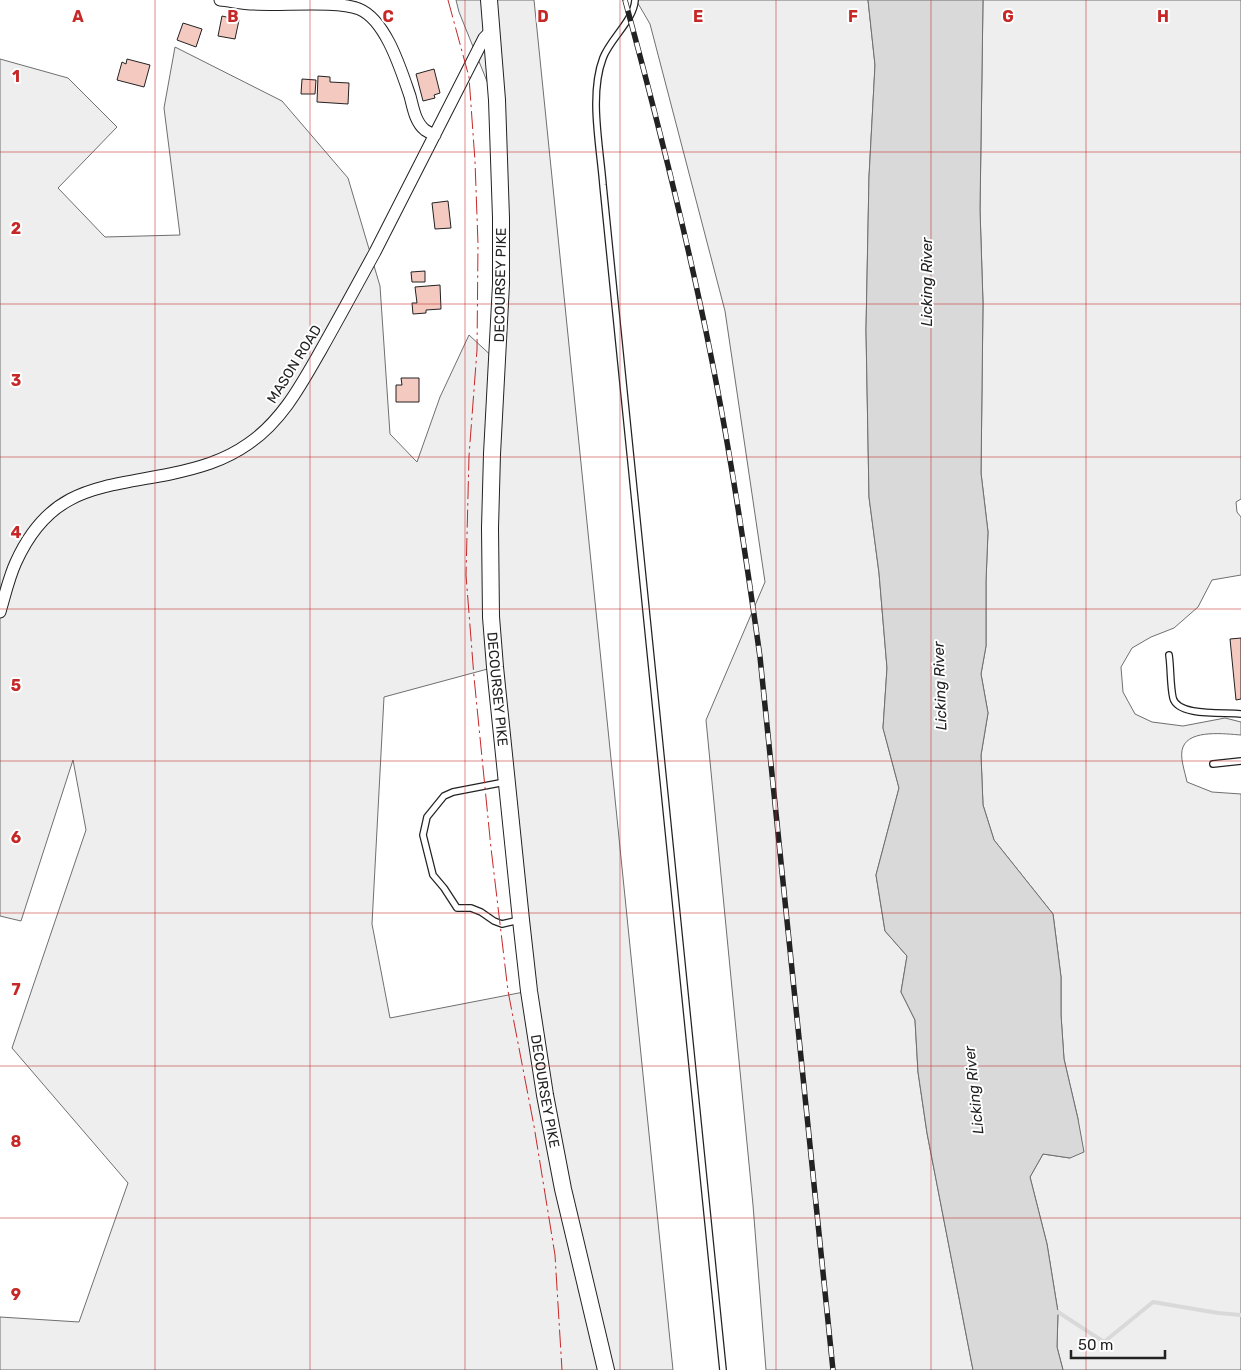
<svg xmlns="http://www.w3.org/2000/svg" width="1241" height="1370" font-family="Rubik,sans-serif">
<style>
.green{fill:#eee;stroke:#6f6f6f;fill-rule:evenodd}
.water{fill:#d9d9d9;stroke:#6f6f6f}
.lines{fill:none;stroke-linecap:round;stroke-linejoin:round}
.stream{stroke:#d9d9d9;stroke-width:4}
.building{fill:#f3c9c0;stroke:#222}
.lane-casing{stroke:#222;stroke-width:8}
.street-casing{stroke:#222;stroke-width:13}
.secondary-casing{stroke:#222;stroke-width:18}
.lane{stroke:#fff;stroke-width:5.5}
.street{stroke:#fff;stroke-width:11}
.secondary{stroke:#fff;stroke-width:16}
.rail-casing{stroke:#222;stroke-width:5.5}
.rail{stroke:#fff;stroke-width:4;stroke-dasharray:11;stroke-linecap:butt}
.power{stroke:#c62828;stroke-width:1;stroke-dasharray:18 4 2.5 4;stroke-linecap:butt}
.grid{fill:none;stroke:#c62828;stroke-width:1;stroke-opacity:0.55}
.labels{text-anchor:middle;stroke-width:4;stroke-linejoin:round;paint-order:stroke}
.street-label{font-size:14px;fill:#222;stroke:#fff}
.water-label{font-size:15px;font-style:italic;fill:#222;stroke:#fff}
.grid-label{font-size:16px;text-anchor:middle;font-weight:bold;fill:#c62828;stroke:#fff;stroke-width:4;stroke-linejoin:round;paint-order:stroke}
</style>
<rect width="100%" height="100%" fill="#fff"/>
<path class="green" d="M456 0H534L673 1370H0V1317L79 1322 128 1183 12 1048 86 830 73 760 21 921 0 916V59L68 78 117 127 58 188 105 237 180 235 164 108 175 47 282 101 348 178 380 286 390 434 417 462 440 397 469 335 497 361V106L459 12ZM495 667 529 991 390 1018 372 924 384 697Z
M636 0H868L875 65 869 177 866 330 869 497 879 573 887 668 883 728 899 788 876 875 885 931 907 956 901 992 915 1020 918 1072 927 1133 973 1370H766L753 1205 706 720 765 582 725 311 650 24Z
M983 0H1241V499L1236 502 1237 512 1241 517V575L1212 580 1198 607 1174 628 1151 637 1132 648 1121 667 1123 692 1135 714 1152 722 1183 726 1225 718 1241 722V735C1226 734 1190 729 1183 747 1179 756 1185 772 1187 782L1212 792 1241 794V1370H1063L1057 1347 1058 1312 1047 1244 1030 1177 1043 1154 1070 1158 1078 1119 1064 1059 1061 1015V977L1053 914 994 840 983 805 981 755 988 713 981 674 986 646V581L988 532 981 473 983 303 980 210Z"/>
<path class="water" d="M868 0H983L980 210 983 303 981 473 988 532 986 581V646L981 674 988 713 981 755 983 805 994 840 1053 914 1061 977V1015L1064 1059 1078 1119 1084 1152 1070 1158 1043 1154 1030 1177 1047 1244 1058 1312 1057 1347 1063 1370H973L927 1133 918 1072 915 1020 901 992 907 956 885 931 876 875 899 788 883 728 887 668 879 573 869 497 866 330 869 177 875 65Z"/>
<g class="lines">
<path class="stream" d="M1055 1313 1058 1312 1104 1342 1153 1302 1218 1313 1241 1315"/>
</g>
<path class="building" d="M222 16 239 20 235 39 218 36Z
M183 23 202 29 196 47 177 40Z
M127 59 150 65 144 87 117 80 122 62 126 64Z
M434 69 440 93 434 95 435 98 423 101 416 74Z
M318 76 330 77V82L349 83 348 104 317 102Z
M302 79 316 80 315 94H301Z
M448 201 451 228 435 229 432 203Z
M425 271V282H412L411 272Z
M440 285 441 309 426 310V313L413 314 412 303H417L415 287Z
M401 378H419V402H396V385H402Z
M1241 638V699L1236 700 1230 639Z"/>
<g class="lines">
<defs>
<path id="lane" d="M635 0C634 20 610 39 603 58 589 95 600 146 603 185L723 1370
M1169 655C1171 669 1170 684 1173 698 1178 717 1225 712 1241 714
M1213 764 1241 761
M505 782 453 792 444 796 427 817 423 835 433 875 444 888 457 908H471L481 912 494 921 502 924 519 920"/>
<path id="street" d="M220 0C231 1 242 4 254 4 282 6 336 0 359 9 386 20 401 70 410 96 413 107 415 122 425 130 428 132 432 134 435 135
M0 612C5 595 9 577 16 562 50 487 99 488 170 474 198 468 224 461 248 444 282 421 301 385 321 350 339 318 357 285 375 252 411 181 448 109 484 38L491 31"/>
<g id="secondary">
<path id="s1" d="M489 0 497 100 501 218V284L492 454 490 528 491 617 495 667 521 920 529 991 545 1095 563 1189 606 1370"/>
</g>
</defs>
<use href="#lane" class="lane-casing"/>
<use href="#street" class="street-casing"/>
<use href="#secondary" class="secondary-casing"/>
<use href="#lane" class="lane"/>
<use href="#street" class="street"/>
<use href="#secondary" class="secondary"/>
<defs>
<path id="rail" d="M625 0C657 118 687 236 711 356 731 455 746 556 760 657L833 1370"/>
</defs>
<use href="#rail" class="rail-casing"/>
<use href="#rail" class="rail"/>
<path class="power" d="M448 0 469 77 475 161 478 244 477 350 469 456 466 575 474 677 491 848 508 991 534 1126 555 1255 562 1370"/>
</g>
<path class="grid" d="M155 0V1370M310 0V1370M465 0V1370M620 0V1370M776 0V1370M931 0V1370M1086 0V1370M0 152H1241M0 304H1241M0 457H1241M0 609H1241M0 761H1241M0 913H1241M0 1066H1241M0 1218H1241"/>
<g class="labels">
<g class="street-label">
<text transform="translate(500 285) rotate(-89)" y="5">DECOURSEY PIKE</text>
<text transform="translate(294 364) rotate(-58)" y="5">MASON ROAD</text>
<text dy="5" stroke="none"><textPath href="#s1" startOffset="690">DECOURSEY PIKE</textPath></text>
<text dy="5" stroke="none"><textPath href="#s1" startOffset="1095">DECOURSEY PIKE</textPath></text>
</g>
<g class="water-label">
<text transform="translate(927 282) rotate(-90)" y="5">Licking River</text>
<text transform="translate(940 686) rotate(-92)" y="5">Licking River</text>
<text transform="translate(974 1090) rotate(-96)" y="5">Licking River</text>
</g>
</g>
<g class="grid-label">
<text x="78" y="22">A</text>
<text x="233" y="22">B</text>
<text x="388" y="22">C</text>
<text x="543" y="22">D</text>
<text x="698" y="22">E</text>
<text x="853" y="22">F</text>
<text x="1008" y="22">G</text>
<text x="1163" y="22">H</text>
<text x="16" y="82">1</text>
<text x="16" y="234">2</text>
<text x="16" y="386">3</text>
<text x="16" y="538">4</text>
<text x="16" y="691">5</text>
<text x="16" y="843">6</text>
<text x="16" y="995">7</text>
<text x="16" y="1147">8</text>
<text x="16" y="1300">9</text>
</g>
<path d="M1071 1350v8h94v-8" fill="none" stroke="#222222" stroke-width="2.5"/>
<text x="1078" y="1350" font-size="15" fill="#222222" stroke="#ffffff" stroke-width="4" paint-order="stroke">50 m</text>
</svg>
